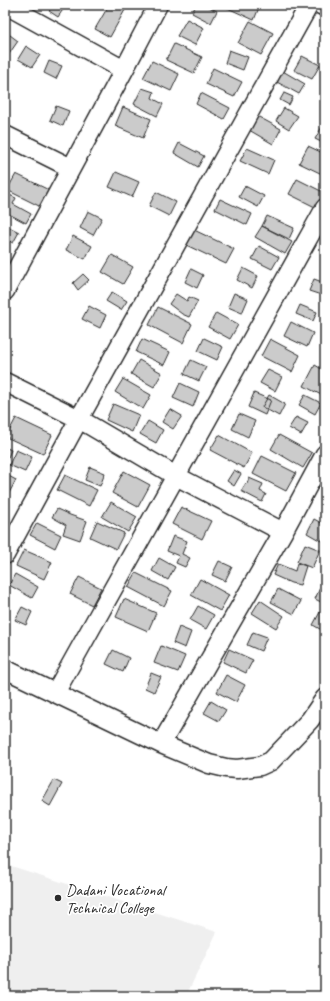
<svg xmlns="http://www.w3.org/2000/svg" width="330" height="1001" font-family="Caveat,sans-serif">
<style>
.built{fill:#efefef}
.building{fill:#cbcbcb;stroke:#2b2b2b}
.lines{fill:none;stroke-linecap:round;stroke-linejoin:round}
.street-casing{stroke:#2b2b2b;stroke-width:21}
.street{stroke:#fff;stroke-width:18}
.poi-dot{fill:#2b2b2b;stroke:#fff;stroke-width:1.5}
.labels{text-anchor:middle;stroke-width:3.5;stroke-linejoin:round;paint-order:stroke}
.poi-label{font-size:16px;fill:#2b2b2b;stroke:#fff;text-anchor:start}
</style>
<rect width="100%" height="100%" fill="#fff"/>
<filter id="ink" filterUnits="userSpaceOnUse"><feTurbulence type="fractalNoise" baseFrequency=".025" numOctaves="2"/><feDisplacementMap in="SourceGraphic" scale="8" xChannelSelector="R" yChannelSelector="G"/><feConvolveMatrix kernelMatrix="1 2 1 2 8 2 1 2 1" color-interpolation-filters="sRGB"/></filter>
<g filter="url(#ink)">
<path class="built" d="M5 864 217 932 186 996H5Z"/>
<path class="building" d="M54 5H66L58 17 49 11Z
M109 5H116L125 10 110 37 95 29Z
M196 5H205L217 11 211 23 192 13Z
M221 5H260L254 20Z
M187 19 204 28 195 45 177 36Z
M250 21 273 33 261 55 238 43Z
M6 32 18 41 9 54 5 51V34Z
M174 44 202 57 194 73 166 60Z
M26 46 40 55 32 67 18 59Z
M229 50 248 57 243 70 225 63Z
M302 56 320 65 312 79 294 70Z
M49 61 62 66 56 79 44 73Z
M152 61 179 74 171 91 143 78Z
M213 68 242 82 234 97 206 84Z
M281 70 305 84 299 94 275 81Z
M142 88 154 92 152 98 163 104 157 116 134 104Z
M201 93 230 108 224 119 196 104Z
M284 93 293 97 289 105 280 100Z
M56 106 69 111 63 126 50 120Z
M123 107 151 119 143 138 115 126Z
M284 108 298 116 289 129 276 121Z
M257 116 281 129 273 144 249 130Z
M323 125 325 126V144L315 139Z
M179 143 204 156 198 167 174 153Z
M308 146 325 154V168L322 174 299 163Z
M247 148 274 160 268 174 240 161Z
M116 172 139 182 132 197 109 187Z
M16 174 53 192 45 209 7 190Z
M297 179 325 193V198L319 209 289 194Z
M245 186 264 196 258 207 239 197Z
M156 192 176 202 169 216 149 206Z
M5 193 16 198 13 204 31 214 26 223 5 212Z
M220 199 252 214 247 225 215 209Z
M88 211 102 218 93 235 80 228Z
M267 216 294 228 289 239 262 226Z
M5 225 19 232 13 243 5 239Z
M262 226 292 242 285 254 255 237Z
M192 229 234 249 226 264 184 244Z
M73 236 92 246 85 259 66 250Z
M259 246 279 257 272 269 252 259Z
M112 255 133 267 123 284 102 272Z
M243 268 258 276 252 288 237 280Z
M191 269 203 275 197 288 185 282Z
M83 274 89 280 78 290 73 283Z
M314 279 325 283V286L321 295 309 291Z
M112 292 127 301 121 310 106 301Z
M234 293 248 299 242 313 228 307Z
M176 294 187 301 189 297 198 301 189 317 182 314 169 304Z
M300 305 317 312 313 321 296 314Z
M89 306 106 315 100 328 82 319Z
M158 307 192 324 183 343 149 325Z
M216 313 238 325 230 339 208 327Z
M291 322 313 333 307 347 284 336Z
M204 338 223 347 217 360 198 351Z
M142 339 170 352 164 365 136 352Z
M270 339 300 355 292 372 261 356Z
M139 360 162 373 154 387 131 374Z
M191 360 206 367 199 381 184 374Z
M315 365 325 371V397L304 386Z
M268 370 282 377 275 391 260 383Z
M123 379 151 395 143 409 115 392Z
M180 383 199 392 193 407 173 398Z
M254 393 271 400 265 415 248 407Z
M269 395 285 404 279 416 262 407Z
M305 395 321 403 315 414 299 405Z
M113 404 139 415 132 432 106 420Z
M170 409 182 416 173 429 162 422Z
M239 414 255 421 248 437 232 429Z
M296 417 308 423 301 435 289 428Z
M16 418 52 435 43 454 6 437Z
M148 421 163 430 156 443 140 434Z
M219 435 252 453 244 468 210 450Z
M279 435 312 453 303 468 271 449Z
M5 447 11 450 5 465Z
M16 450 32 457 25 472 9 465Z
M262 456 296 473 286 491 253 474Z
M90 467 105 473 100 486 85 480Z
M234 470 241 474 234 486 227 481Z
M124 471 150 485 138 507 112 493Z
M5 474 16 480 8 495 5 493Z
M65 475 97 490 89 506 57 490Z
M249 478 263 484 260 491 266 494 262 502 241 491 246 483 247 484Z
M111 502 137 517 128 532 102 517Z
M181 507 211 521 202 539 172 524Z
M57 509 70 515 87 521 80 540 63 534 66 525 52 517Z
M314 519 325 525V535L321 541 307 533Z
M97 521 124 533 116 549 90 537Z
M37 523 61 535 55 548 30 535Z
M173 536 187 541 182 554 190 558 185 567 176 563 179 556 167 551Z
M305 544 320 550 312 568 297 562Z
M24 550 52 562 44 579 16 566Z
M159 558 175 567 168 580 152 571Z
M219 561 232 567 225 581 212 575Z
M297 563 306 566 300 585 291 583 273 575 278 564 295 571Z
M136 573 172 591 164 606 128 587Z
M15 574 38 587 32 598 9 585Z
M79 577 101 588 92 605 70 594Z
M200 579 229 595 220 611 191 595Z
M323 581 325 582V604L315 599Z
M278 589 301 601 294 614 271 602Z
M124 599 156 613 148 631 116 617Z
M260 600 284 616 276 628 252 613Z
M198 606 214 615 206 629 190 620Z
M22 607 32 612 26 625 15 620Z
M320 612 325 615V632L313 625Z
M179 627 191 632 185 648 173 643Z
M253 632 267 637 261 651 247 645Z
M161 646 185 656 178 672 154 663Z
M229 649 253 660 246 673 223 662Z
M113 650 129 658 123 672 106 664Z
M151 673 161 677 154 692 145 688Z
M226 675 245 685 236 702 217 692Z
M211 701 226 710 219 721 204 713Z
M54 780 62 784 50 806 42 801Z"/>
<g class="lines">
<defs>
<path id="street" d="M6 5 124 70
M321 5 325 7
M5 135 71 168
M5 291 124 70 158 5
M5 382 79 419 176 476 283 532
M5 555 79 419 309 5
M5 669 161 744 209 764 226 768 237 769 260 766 271 761 310 720 325 698
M55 693 325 208
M161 744 283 532 325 454"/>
</defs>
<use href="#street" class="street-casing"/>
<use href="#street" class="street"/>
</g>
</g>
<circle class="poi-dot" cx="58" cy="898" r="4"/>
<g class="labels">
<g class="poi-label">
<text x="66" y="895">Dadani Vocational<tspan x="66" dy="18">Technical College</tspan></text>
</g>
</g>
<rect width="330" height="1001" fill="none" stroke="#fff" stroke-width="20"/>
<rect x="10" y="10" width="310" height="981" fill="none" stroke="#2b2b2b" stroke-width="1.5" filter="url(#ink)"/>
</svg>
